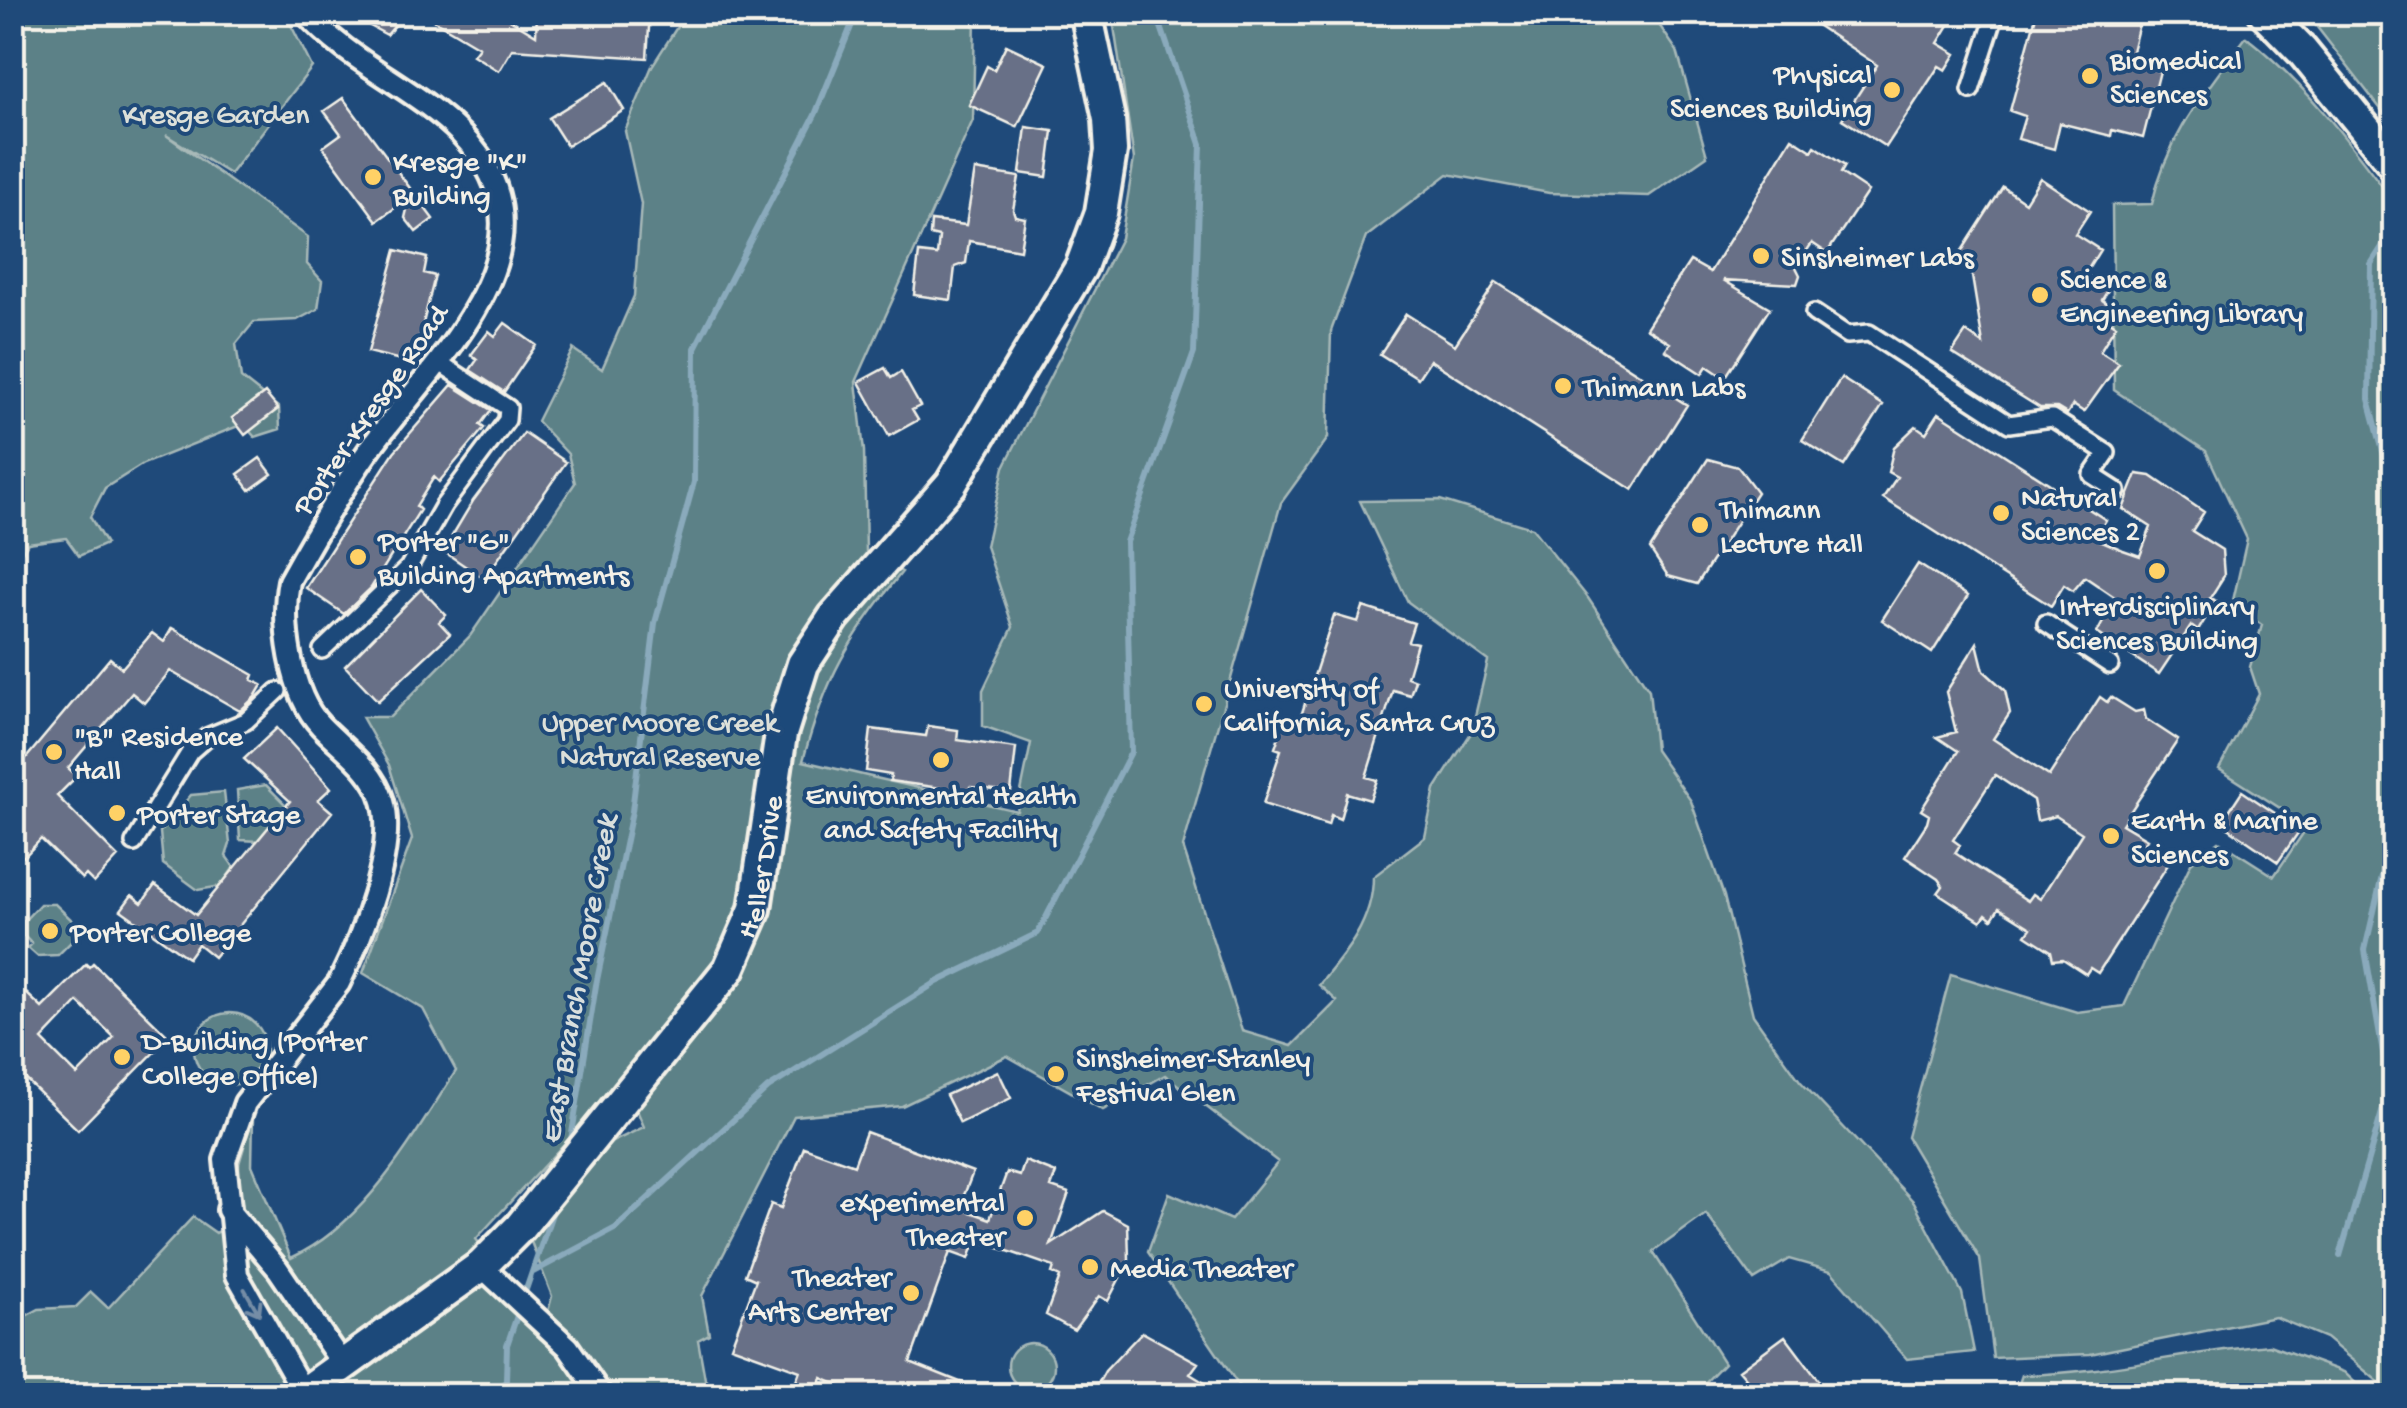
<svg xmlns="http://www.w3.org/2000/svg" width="2407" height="1408" font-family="'Gochi Hand',sans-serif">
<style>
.green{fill:#5b8187;stroke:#a8b9b8;stroke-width:2.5;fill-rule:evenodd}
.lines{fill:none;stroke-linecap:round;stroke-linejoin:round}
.stream{stroke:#8aaabc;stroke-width:6}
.building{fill:#677087;stroke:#f4f1e8;stroke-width:2.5;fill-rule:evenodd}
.pedestrian-casing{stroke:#f4f1e8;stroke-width:22}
.minor-casing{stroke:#f4f1e8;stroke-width:28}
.secondary-casing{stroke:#f4f1e8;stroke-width:38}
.pedestrian{stroke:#1f4a7a;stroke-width:15}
.minor{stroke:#1f4a7a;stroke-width:20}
.secondary{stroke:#1f4a7a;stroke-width:30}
.oneway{stroke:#748da6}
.poi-dot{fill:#ffd166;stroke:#1f4a7a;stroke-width:4}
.labels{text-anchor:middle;stroke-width:8;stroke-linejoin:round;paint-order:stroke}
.poi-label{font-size:30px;fill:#f4f1e8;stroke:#1f4a7a;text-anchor:start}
.park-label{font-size:30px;fill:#dde0d9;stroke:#1f4a7a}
.street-label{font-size:30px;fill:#f4f1e8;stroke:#1f4a7a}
.water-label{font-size:32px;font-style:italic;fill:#d9dfdd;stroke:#1f4a7a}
</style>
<rect width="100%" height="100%" fill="#1f4a7a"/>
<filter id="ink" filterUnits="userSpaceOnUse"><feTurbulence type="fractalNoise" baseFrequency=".01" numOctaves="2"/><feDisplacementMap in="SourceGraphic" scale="20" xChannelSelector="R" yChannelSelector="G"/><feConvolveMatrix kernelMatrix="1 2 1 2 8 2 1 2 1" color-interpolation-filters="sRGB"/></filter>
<g filter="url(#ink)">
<path class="green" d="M13 13H285L312 67 230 174 166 135 308 237 307 264 322 281 318 309 297 320 254 322 236 344 241 378 279 408 280 429 255 437 243 424 143 464 105 488 90 517 106 544 79 556 66 538 28 543 13 566Z
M686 13H975L973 120 856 382 864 451 866 552 902 572C849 638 825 678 803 761L1017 811 1031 743 983 726V690L1013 627 986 546 1004 467 1121 238 1134 159 1112 13H1651L1677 51 1707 156 1649 196 1549 193 1448 174 1366 237 1331 331 1328 438 1281 503 1183 847 1242 1031 1292 1046 1337 1001 1319 985C1346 953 1373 921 1373 877L1425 837 1435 789 1471 733 1488 661 1408 602 1360 501 1440 500 1532 528 1588 598 1649 690 1655 750 1691 801 1724 896 1753 1015 1800 1081 1914 1202 1962 1293 1974 1352 1907 1359 1831 1271 1789 1259 1754 1280 1706 1214 1653 1252 1724 1363 1693 1395H1245L1148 1252 1169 1193 1231 1220 1278 1162 1165 1075 1103 1110 1007 1056 902 1106 794 1116 702 1296 709 1334 698 1340 705 1379 714 1386 725 1384 726 1395H13V1367L17 1361 13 1323 39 1309 76 1307 91 1292 108 1308 193 1217 216 1233 240 1218 239 1164 253 1117 252 1165 291 1258C366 1224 412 1138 456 1071L423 1009 363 973 412 839 389 765 362 717H390L470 636 575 483 568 454 537 421 573 349 602 369 634 296 641 204 625 131 652 66ZM624 1079 644 1127 612 1142 528 1234 552 1296 544 1327 476 1239Z
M2306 13H2394V126Z
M2246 37C2306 84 2349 142 2394 202V1395L2326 1338 2275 1317 2090 1354 1993 1358 1980 1259 1907 1137 1951 974 2077 1012 2124 1006 2191 863 2219 841 2274 876 2308 826 2219 769 2259 694 2250 667 2262 625 2232 605 2247 539 2206 451 2114 390 2112 205 2152 204C2167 136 2205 92 2246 37Z
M266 785 287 806 260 841 240 840 237 790Z
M224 792 230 844 226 856 234 867 221 886 198 890 163 864 160 832 191 795Z
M40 904H55L74 922V939L58 955 37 956 28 948 32 944 24 936V921Z
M194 1049a36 36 0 1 1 72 0a36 36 0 1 1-72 0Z
M1008 1366a23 23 0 1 1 46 0a23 23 0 1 1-46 0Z
M2269 1345 2344 1372 2368 1395H2015L2022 1375C2105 1373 2185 1352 2269 1345Z"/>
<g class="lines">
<path class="stream" d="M2394 228 2371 264 2369 399 2394 493
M570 1146 596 985 632 811 655 623 694 482 695 348 815 115 857 12
M2340 1256 2389 1088 2365 950 2394 824
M533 1272 616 1228 768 1088 937 982 1038 933 1131 752 1126 542 1194 353 1201 144 1156 12
M500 1396 506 1380 507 1345 556 1202
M2276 1396V1395"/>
</g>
<path class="building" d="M376 12H406L387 35 370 26Z
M420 12H498L536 35 537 12H650L647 58 512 49 499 71 473 55 479 47Z
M1797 12H1957L1938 43 1956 54 1946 70 1939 66 1886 147 1842 119 1877 65Z
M2037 12H2142L2129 63 2160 71 2143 138 2112 130 2111 136 2060 123 2054 149 2018 139 2025 116 2010 111Z
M1006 45 1047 64 1017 127 969 105 987 66 994 70Z
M607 82 624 110 567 146 549 118Z
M343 98 433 219 416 232 405 218 410 197 377 221 323 147 341 134 324 111Z
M1026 127 1053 131 1047 177 1020 173Z
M1792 138 1812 151 1815 146 1845 166 1841 173 1868 191 1827 253 1812 243 1796 267 1800 275 1797 284 1723 280 1770 308 1725 378 1707 366 1702 374 1665 350 1670 343 1646 328 1690 261 1710 272Z
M975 170 1019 177 1013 210 1015 216 1025 218 1020 250 969 241 966 263 955 267 951 300 914 295 919 253 937 255 939 237 930 235 931 221 966 225Z
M2040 178 2090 211 2075 234 2100 250 2085 274 2108 290 2102 300 2112 307 2105 318 2116 325 2100 351 2119 363 2084 412 2073 405 2067 414 2057 408H2040L1952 353 1966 332 1983 344 1971 270 1956 260 2003 187 2025 202Z
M396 250 427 258 424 273 435 276 413 363 368 352Z
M1496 282 1687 405 1633 490 1430 360 1418 378 1380 354 1406 314 1455 345Z
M505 323 536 345 504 392 470 370 477 360 471 355 489 331 495 336Z
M885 368 891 378 901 372 920 406 912 410 918 420 889 436 859 382Z
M1841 378 1883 405 1844 466 1802 440Z
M452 385 491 410 480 425 484 428 439 482 434 477 416 506 420 510 371 588 344 614 306 588 394 452Z
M265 393 278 409 245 435 232 418Z
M1939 413 2106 520 2095 538 2123 550 2140 556 2151 527 2123 509 2137 474 2151 476 2204 512 2192 531 2222 550 2224 576 2210 598 2216 601 2198 631 2191 626 2159 674 2097 633 2116 598 2085 577 2073 591 2064 585 2051 606 1883 498 1897 477 1888 472 1894 447 1916 426 1926 433Z
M524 433 566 462 484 579 443 551 473 501Z
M260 458 272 474 250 490 238 474Z
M1708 459 1738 467 1757 492 1697 584 1668 576 1650 549Z
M1918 564 1968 596 1932 653 1882 620Z
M421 589 446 615 439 622 450 634 378 701 345 666Z
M1363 607 1414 623 1408 641 1417 643 1407 677 1415 680 1410 695 1393 690 1366 777 1377 780 1370 800 1347 793 1340 819 1331 815 1328 825 1263 804 1281 750 1275 748 1284 721 1298 725 1334 615 1358 622Z
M172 628 254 675 252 680 262 685 255 697 240 711 170 671 144 703 132 693 68 768 77 776 57 796 118 857 94 883 86 875 82 879 41 839 24 857 12 847V775L110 658 122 668 152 633 164 642Z
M1977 643 1984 671 2005 690 2010 713 1993 739 2049 776 2100 697 2107 702 2111 697 2135 712 2144 710 2146 719 2178 740 2122 824 2147 839 2142 846 2169 863 2098 973 2090 968 2086 974 2063 959 2053 960 2051 951 2026 935 2031 928 1999 908 1992 919 1986 914 1981 921 1938 893 1943 886 1938 879 1905 857 1927 823 1929 815 1921 810 1958 751 1937 737 1956 732 1946 692ZM1995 775 2033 800 2037 821 2056 816 2082 833 2040 899 2033 894 2028 901 1955 853 1960 845 1953 840Z
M928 726 958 730 957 740 1016 748 1011 792 970 787 969 792 890 781 891 775 866 771 871 729 926 736Z
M277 728 331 788 318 800 332 812 214 957 198 944 188 958 121 910 132 895 142 903 155 885 196 915 290 801 244 759Z
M2242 791 2300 830 2278 862 2221 823Z
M93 963 169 1037 78 1130 12 1066V1001L23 990 42 1008 86 964 89 967ZM78 1002 114 1037 77 1075 42 1040Z
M998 1071 1011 1098 960 1123 946 1095Z
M866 1132 973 1172 959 1208 990 1219 1007 1172 1020 1176 1025 1161 1056 1173 1051 1187 1069 1193 1051 1245 1103 1211 1128 1224 1129 1260 1108 1301 1099 1296 1074 1330 1046 1315 1060 1277 1052 1273 1054 1267 976 1240 969 1259 950 1252 910 1362 995 1396H862L822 1378 816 1396 792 1392 800 1371 731 1346 756 1280 745 1275 771 1204 781 1208 804 1147 854 1165Z
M1142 1332 1198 1363 1190 1374 1226 1396H1171L1151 1385 1146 1396H1102L1094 1391 1105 1371Z
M1785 1336 1830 1396H1722L1746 1378 1739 1370Z"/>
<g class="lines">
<defs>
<path id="pedestrian" d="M1971 90 1996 12
M1814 313 1847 335 1869 333 2009 424 2052 418 2107 453 2092 475 2117 491
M2046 623 2110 665
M322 650 408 568 444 505 507 420 508 408 440 363
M134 843 190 752 207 737 246 721 278 691"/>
<path id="minor" d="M228 1210 278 1269 343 1365
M481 1266 568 1347 602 1396
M304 1393 237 1275 225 1160 245 1103 339 983C361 939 397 849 383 801 374 769 343 749 321 726 290 694 281 622 289 581 314 536 340 491 369 450 431 362 571 246 461 134 415 87 349 63 305 12"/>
<g id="secondary">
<path d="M2264 12 2302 51 2394 164"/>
<path id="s1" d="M300 1396 481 1266 520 1227 729 969 755 909 781 734 803 664 834 617 951 484 1081 267 1101 213 1111 151 1109 119 1086 12"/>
</g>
</defs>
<use href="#pedestrian" class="pedestrian-casing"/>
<use href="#minor" class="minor-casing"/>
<use href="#secondary" class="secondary-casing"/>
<use href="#pedestrian" class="pedestrian"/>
<use href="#minor" class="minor"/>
<use href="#secondary" class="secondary"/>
</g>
<defs><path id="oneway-shaft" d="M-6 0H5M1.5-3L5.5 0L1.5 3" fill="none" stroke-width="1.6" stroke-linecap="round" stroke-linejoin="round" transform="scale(2.5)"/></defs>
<use class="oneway" href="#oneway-shaft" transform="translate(252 1302) rotate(60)"/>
</g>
<g class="poi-dot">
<circle cx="2090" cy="76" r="10"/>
<circle cx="1892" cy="90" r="10"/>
<circle cx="373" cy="177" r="10"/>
<circle cx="1761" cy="256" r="10"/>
<circle cx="2040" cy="295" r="10"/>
<circle cx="1563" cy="386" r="10"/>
<circle cx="2001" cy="513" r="10"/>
<circle cx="1700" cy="525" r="10"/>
<circle cx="358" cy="557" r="10"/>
<circle cx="2157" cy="571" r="10"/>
<circle cx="1204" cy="704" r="10"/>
<circle cx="54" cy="752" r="10"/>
<circle cx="941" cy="760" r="10"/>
<circle cx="117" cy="813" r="10"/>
<circle cx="2111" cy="836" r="10"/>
<circle cx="50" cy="931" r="10"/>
<circle cx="122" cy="1057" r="10"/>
<circle cx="1056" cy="1074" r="10"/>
<circle cx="1025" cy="1218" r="10"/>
<circle cx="1090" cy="1267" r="10"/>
<circle cx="911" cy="1293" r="10"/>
</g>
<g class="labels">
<g class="poi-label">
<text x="2110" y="69">Biomedical<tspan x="2110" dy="34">Sciences</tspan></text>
<text x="1872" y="83" text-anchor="end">Physical<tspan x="1872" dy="34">Sciences Building</tspan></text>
<text x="393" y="170">Kresge "K"<tspan x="393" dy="34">Building</tspan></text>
<text x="1781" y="266">Sinsheimer Labs</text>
<text x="2060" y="288">Science &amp;<tspan x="2060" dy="34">Engineering Library</tspan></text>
<text x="1583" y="396">Thimann Labs</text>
<text x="2021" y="506">Natural<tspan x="2021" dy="34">Sciences 2</tspan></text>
<text x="1720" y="518">Thimann<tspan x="1720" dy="34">Lecture Hall</tspan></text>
<text x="378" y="550">Porter "G"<tspan x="378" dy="34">Building Apartments</tspan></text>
<text x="2157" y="615" text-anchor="middle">Interdisciplinary<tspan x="2157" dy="34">Sciences Building</tspan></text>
<text x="1224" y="697">University of<tspan x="1224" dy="34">California, Santa Cruz</tspan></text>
<text x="74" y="745">"B" Residence<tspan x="74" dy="34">Hall</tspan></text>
<text x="941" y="804" text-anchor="middle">Environmental Health<tspan x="941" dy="34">and Safety Facility</tspan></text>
<text x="137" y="823">Porter Stage</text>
<text x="2131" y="829">Earth &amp; Marine<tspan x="2131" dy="34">Sciences</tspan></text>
<text x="70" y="941">Porter College</text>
<text x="142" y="1050">D-Building (Porter<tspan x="142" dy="34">College Office)</tspan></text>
<text x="1076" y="1067">Sinsheimer-Stanley<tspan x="1076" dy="34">Festival Glen</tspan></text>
<text x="1005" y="1211" text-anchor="end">eXperimental<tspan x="1005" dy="34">Theater</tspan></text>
<text x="1110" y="1277">Media Theater</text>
<text x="891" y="1286" text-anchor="end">Theater<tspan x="891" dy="34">Arts Center</tspan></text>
</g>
<g class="park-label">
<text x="216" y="123">Kresge Garden</text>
<text x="660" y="731">Upper Moore Creek<tspan x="660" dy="34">Natural Reserve</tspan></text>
</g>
<g class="street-label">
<text transform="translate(369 409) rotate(-55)" y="10">Porter-Kresge Road</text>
<text dy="10" stroke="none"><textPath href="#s1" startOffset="718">Heller Drive</textPath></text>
</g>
<g class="water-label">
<text transform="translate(576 979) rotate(-80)" y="11">East Branch Moore Creek</text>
</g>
</g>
<rect width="2407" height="1408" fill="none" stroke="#1f4a7a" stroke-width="50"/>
<rect x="25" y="25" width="2357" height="1358" fill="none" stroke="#f4f1e8" stroke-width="4" filter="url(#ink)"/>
</svg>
